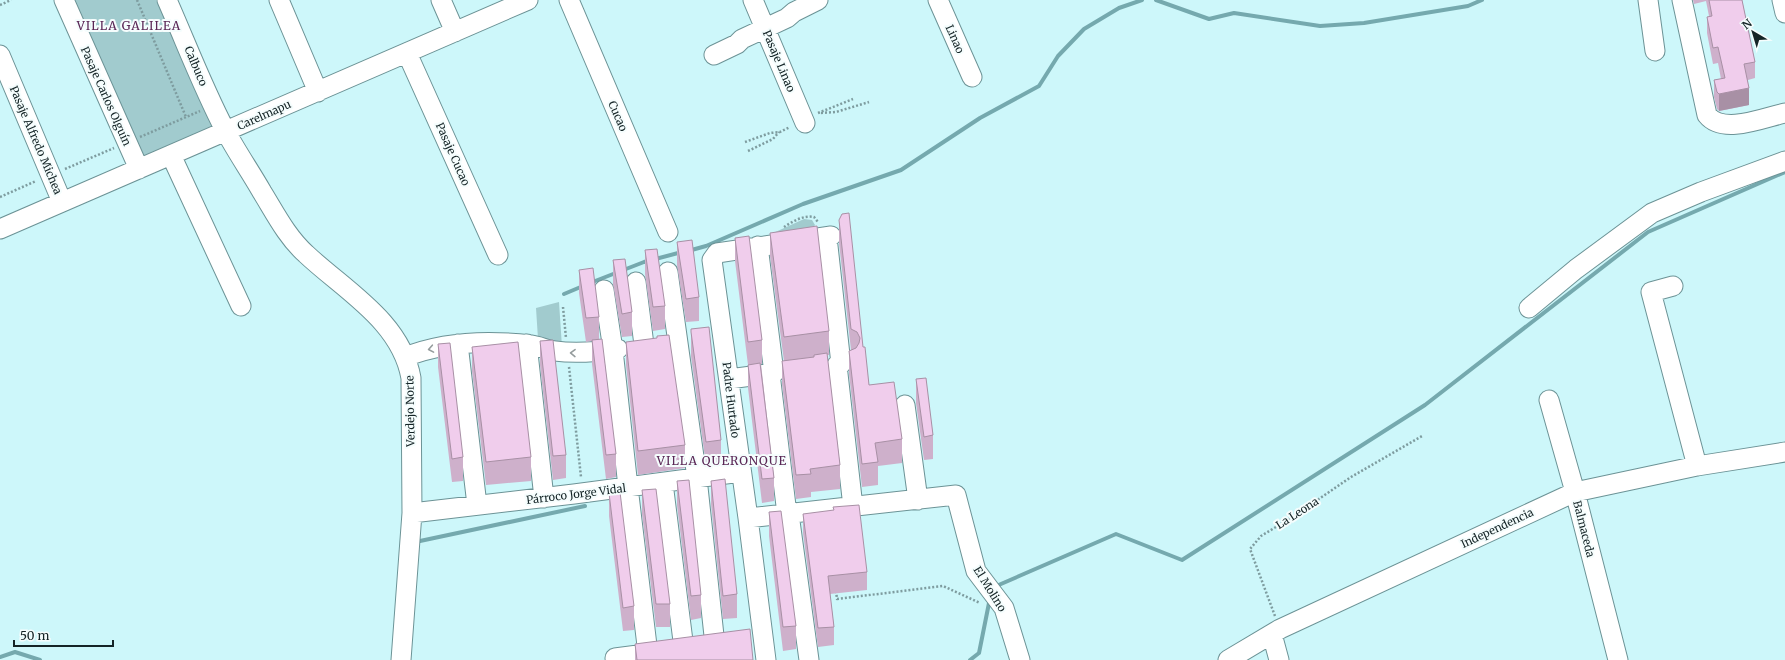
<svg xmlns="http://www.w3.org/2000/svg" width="1785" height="660" font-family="Merriweather,serif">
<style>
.green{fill:#a1cbce}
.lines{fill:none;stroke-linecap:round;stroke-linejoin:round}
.stream{stroke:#75a9ae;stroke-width:4}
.minor-casing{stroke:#6c9396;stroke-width:21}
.path{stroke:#7e9c9f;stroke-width:2.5;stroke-dasharray:2 2;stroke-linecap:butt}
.minor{stroke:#fff;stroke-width:19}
.wall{fill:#ceb0cb}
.shaded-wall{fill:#a890a5}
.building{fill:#f0cdec;stroke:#a890a5}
.oneway{stroke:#959c9d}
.labels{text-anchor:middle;stroke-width:4;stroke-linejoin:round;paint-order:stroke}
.street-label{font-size:11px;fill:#142426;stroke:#f5fdfd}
.neighbourhood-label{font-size:12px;letter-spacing:1px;fill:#5a2756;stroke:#f5fdfd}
</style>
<rect width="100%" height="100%" fill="#cdf7fa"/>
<path class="green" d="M68 0H156L214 126 139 159Z
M804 219 812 220 815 225 808 234 755 244 771 234Z
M559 302 562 347 538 339 536 308Z"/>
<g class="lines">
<path class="stream" d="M1156 0 1209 19 1234 13 1320 26 1364 23 1468 6 1482 0
M688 251 706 246 803 204 901 170 980 118 1039 86 1058 56 1084 29 1119 8 1142 0
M590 283 644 262 682 252
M564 294 583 286
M420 541 585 506
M994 587 1116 534 1182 560 1425 405 1648 232 1785 172
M0 657 15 652 40 660
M970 660 979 653 990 598"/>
<defs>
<path id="minor" d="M64 0 139 169
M167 0C186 43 203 88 225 130 236 151 250 171 262 192 275 213 287 237 306 254 344 290 401 321 411 378L412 513 401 660
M279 0 318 92
M441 0 455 32
M569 0 668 232
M753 0 805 123
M938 0 972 77
M1648 0 1655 51
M1682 0 1707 115C1723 135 1763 118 1785 113
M1782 0 1785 13
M407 53 498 255
M0 55 62 202
M714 55 737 44 742 39 787 18 794 12 818 0
M171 155 241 306
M0 229 528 0
M827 237 841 364
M758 246 774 373
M668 272 697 478 715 645
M636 282 644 345
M1673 286 1651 292 1697 466
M604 290 613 350 628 487 648 654
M1529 308 1576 269 1652 213 1701 192 1785 161
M458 344 477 505
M527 344 544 498
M405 357C445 341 489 340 531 345 539 346 547 350 555 351 576 354 597 352 618 349
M837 365 853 507
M770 374 787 514
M729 379 774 373
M1549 400 1575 492 1618 660
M905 405 918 500
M663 483 684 649
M412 513 574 494 741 472
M789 514 809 660
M748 518 956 495 976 571 1004 608 1020 660
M1272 634 1279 660
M615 658 661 652
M766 660 748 518 712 260 717 253 831 236
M1228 660 1280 629 1575 492 1697 466 1785 452"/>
</defs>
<use href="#minor" class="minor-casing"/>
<path class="path" d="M137 0 186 117
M0 5 11 0
M818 113 853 99
M821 113 836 112 869 102
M140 137 200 111
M745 142 770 133 780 132 790 127
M748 151 773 139 779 132
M65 169 114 148
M0 197 36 181
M784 227C793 221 804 215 814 217L818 222
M563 307 566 338
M569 367 581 477
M836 591 837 599 943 586 980 603
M1275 616 1250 549 1261 536 1294 516 1351 477 1422 436"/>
<use href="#minor" class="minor"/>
</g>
<path class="wall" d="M1693 0H1742L1755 62V78L1748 80 1749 105 1719 111 1717 109 1714 97V80L1721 79 1718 63 1713 64 1707 33V17L1709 16 1706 1 1694 4Z
M839 220 863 347 869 385 902 439V463L878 466V485L862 487 849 374V351L851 350 839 243Z
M770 233 829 331V355H827L840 465V489L811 492V497L796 499 782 384V361H784L770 256Z
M735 238 762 340V364H761L774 478V501L762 503 748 388V365L735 261Z
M677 242 699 297V321L686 322 677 265Z
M645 250 665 306V329L653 331 645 274Z
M613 260 632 312V336L622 337 613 284Z
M579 270 599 317V339L616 454V477L606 479 592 364V341L586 342 579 293Z
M691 332 721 440V464L706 465 691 356Z
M540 341 566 455V478L553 480 540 365Z
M626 342 685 445V468L638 475 626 365Z
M438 344 463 457V481L452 482 438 367Z
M472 347 531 457V481L486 485 472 371Z
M916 379 933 435V459L924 460 916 403Z
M677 481 701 595V618L691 620 677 505Z
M711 481 737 594V618L723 619 711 504Z
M642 490 670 604V627H656L642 514Z
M609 493 634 606V630L623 631 609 516Z
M769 512 796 626V649L783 651 769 536Z
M803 514 867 572V590L830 594 834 627V645L818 647 803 533Z
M635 644 753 660H635Z"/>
<path class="shaded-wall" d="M1749 88V105L1719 111V94Z"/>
<path class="building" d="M1709 0H1742L1755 62 1744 64 1749 88 1719 94 1717 92 1714 80 1725 78 1718 47 1713 48 1707 17 1712 16Z
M849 213 863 347H865L869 385 894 382 902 439 875 443 878 462 862 464 849 351 856 348 859 343 860 338 857 332 851 329 839 220 842 214Z
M817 226 829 331 784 337 770 233Z
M749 236 762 340 748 342 735 238Z
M692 240 699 297 686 299 677 242Z
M657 249 665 306 653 307 645 250Z
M625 259 632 312 622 314 613 260Z
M593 268 599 317 586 318 579 270Z
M709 327 721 440 706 442 691 332V329Z
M669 335 685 445 638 451 626 342 657 338V336Z
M602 339 616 454 606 455 592 340Z
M553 340 566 455 553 456 540 341Z
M518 342 531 457 486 462 472 347Z
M450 343 463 457 452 459 438 344Z
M827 353 840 465 810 469 811 474 796 475 782 361 814 357V355Z
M760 363 774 478 762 479 748 365Z
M926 378 933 435 924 437 916 379Z
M725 479 737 594 723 596 711 481Z
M689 480 701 595 691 596 677 481Z
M656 489 670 604H656L642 490Z
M620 492 634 606 623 608 609 493Z
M859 505 867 572 828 576 834 627 818 628 803 514 834 510 833 507Z
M781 511 796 626 783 627 769 512Z
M750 629 753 660H637L635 644Z"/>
<defs><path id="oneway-chevron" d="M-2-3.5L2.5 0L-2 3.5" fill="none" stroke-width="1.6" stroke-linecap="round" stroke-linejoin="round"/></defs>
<g class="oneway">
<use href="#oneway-chevron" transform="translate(431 349) rotate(170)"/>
<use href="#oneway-chevron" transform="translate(573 353) rotate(-179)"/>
</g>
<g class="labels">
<g class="street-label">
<text transform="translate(955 39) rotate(66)" y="4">Linao</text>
<text transform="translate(779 61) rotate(67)" y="4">Pasaje Linao</text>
<text transform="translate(196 66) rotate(67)" y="4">Calbuco</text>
<text transform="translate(106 96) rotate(66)" y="4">Pasaje Carlos Olguín</text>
<text transform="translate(264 115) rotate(-24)" y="4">Carelmapu</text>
<text transform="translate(618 116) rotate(67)" y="4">Cucao</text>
<text transform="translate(36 140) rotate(67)" y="4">Pasaje Alfredo Michea</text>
<text transform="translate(453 154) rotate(66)" y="4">Pasaje Cucao</text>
<text transform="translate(731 400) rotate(83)" y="4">Padre Hurtado</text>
<text transform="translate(410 411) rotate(-91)" y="4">Verdejo Norte</text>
<text transform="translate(576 494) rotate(-7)" y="4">Párroco Jorge Vidal</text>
<text transform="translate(1297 513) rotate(-33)" y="4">La Leona</text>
<text transform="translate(1497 528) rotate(-25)" y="4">Independencia</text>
<text transform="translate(1584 529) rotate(76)" y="4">Balmaceda</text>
<text transform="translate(990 589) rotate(58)" y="4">El Molino</text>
</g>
<g class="neighbourhood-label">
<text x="129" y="30">VILLA GALILEA</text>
<text x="722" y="465">VILLA QUERONQUE</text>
</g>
</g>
<g transform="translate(1753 32) rotate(322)" stroke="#f5fdfd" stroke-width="3" paint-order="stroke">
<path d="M0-3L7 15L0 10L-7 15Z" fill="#142426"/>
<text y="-6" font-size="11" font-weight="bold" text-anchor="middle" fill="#142426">N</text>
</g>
<path d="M14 640v6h99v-6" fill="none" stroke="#142426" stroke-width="2"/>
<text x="20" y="640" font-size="12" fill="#142426" stroke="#f5fdfd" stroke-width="3" paint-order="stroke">50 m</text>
</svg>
